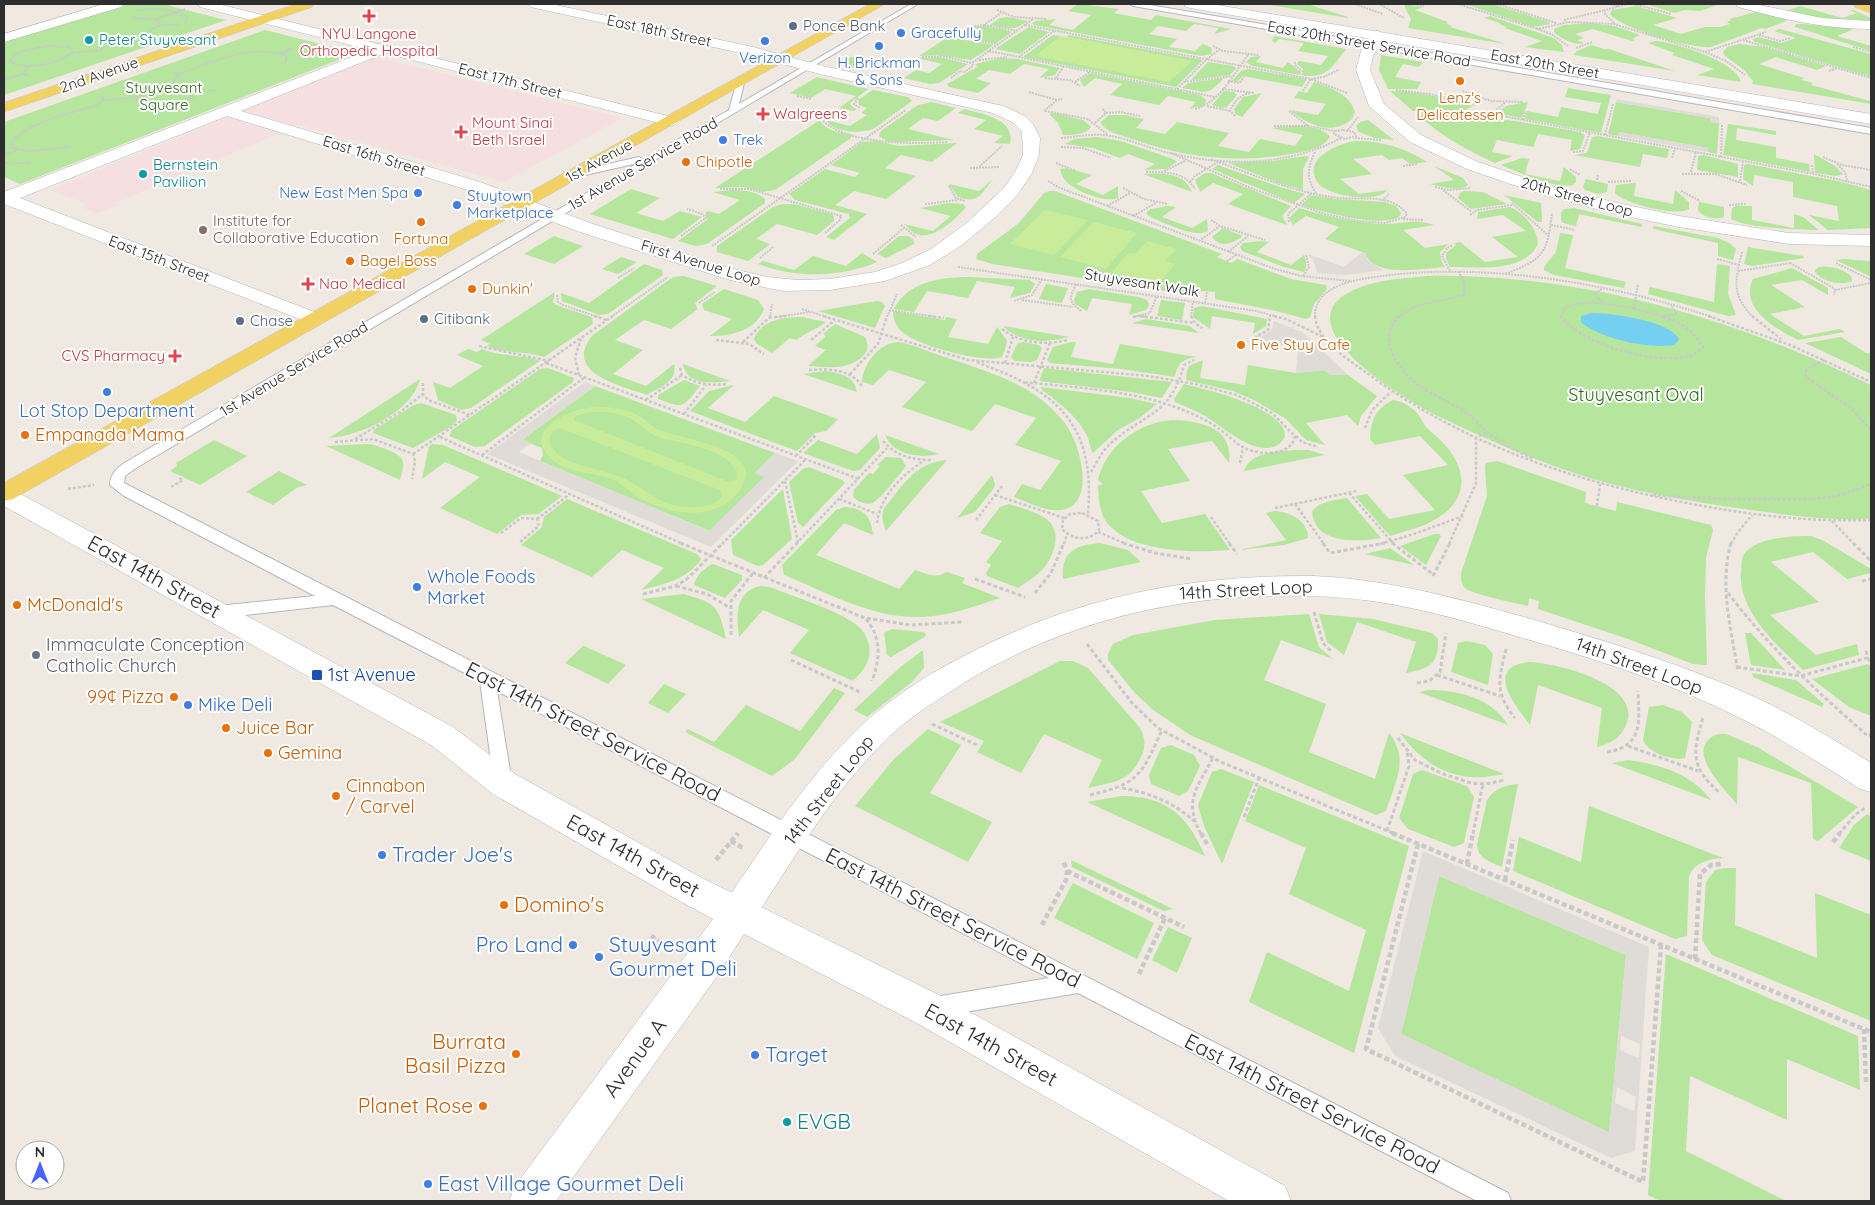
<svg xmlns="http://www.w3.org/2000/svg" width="1875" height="1205" font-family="Quicksand,sans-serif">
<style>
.medical{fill:#f5dfe0}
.green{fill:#b6e59e}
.pitch{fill:#c9ec9a;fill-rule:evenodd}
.plaza{fill:#dfdcd8;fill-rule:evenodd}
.water{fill:#75cff0}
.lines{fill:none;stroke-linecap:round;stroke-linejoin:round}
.lane-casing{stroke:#b4b7c1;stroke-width:2}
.street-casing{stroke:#b4b7c1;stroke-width:1}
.secondary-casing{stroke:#b4b7c1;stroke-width:1}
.primary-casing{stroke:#c9c9c9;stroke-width:1}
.path-far3{stroke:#c9c9c9;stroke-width:2;stroke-dasharray:2 1;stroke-linecap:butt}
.path-far2{stroke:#c9c9c9;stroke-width:2.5;stroke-dasharray:3 2;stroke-linecap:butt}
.path-far1{stroke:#c9c9c9;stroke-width:3;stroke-dasharray:4 2.5;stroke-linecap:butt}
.path{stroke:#c9c9c9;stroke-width:4.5;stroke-dasharray:5 3;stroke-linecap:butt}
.lane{fill:#fff;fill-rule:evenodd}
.street{fill:#fff;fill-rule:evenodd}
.secondary{fill:#fff;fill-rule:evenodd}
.primary{fill:#f2d163;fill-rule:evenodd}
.health-dot{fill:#e0444e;stroke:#fff;stroke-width:2}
.service-dot{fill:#5c6f8a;stroke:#fff;stroke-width:2}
.shop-dot{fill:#3f7fe0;stroke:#fff;stroke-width:2}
.culture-dot{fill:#0f9aa8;stroke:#fff;stroke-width:2}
.food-dot{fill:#e8710a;stroke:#fff;stroke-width:2}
.education-dot{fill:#8d6e63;stroke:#fff;stroke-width:2}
.worship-dot{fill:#6b7280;stroke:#fff;stroke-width:2}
.transit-dot{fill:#1a4fb4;stroke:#fff;stroke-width:2}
.labels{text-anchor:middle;stroke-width:4;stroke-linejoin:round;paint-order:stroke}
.far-service-label{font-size:15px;fill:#4e5e75;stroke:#fff;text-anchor:start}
.far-street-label{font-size:15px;fill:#2e2e2e;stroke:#fff}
.far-shop-label{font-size:15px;fill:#366cbe;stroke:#fff;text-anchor:start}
.far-health-label{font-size:15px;fill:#be3a42;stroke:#fff;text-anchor:start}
.far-culture-label{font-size:15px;fill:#0d838f;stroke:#fff;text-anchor:start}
.far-park-label{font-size:15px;fill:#2c6e1b;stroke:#fff}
.far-food-label{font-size:15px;fill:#c56008;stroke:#fff;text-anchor:start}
.far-education-label{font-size:15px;fill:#785e54;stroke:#fff;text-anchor:start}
.park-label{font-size:18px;fill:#2c6e1b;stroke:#fff}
.shop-label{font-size:18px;fill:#366cbe;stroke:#fff;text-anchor:start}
.food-label{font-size:18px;fill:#c56008;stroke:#fff;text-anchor:start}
.street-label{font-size:18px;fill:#2e2e2e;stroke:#fff}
.worship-label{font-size:18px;fill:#5b616d;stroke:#fff;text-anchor:start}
.transit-label{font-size:18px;fill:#164399;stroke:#fff;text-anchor:start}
.near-street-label{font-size:21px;fill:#2e2e2e;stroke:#fff}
.near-shop-label{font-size:21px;fill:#366cbe;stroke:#fff;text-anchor:start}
.near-food-label{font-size:21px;fill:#c56008;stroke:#fff;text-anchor:end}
.near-culture-label{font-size:21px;fill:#0d838f;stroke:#fff;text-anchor:start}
</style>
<rect width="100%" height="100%" fill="#efe9e1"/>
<path class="medical" d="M376 57 622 118 504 182 299 125 115 203 118 205 98 213 83 208 85 203 50 190Z"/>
<path class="green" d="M128 4H162L226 20 4 95V42Z
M1078 4 1119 9 1114 13 1151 20 1156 15 1231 29 1214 34 1219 28 1194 24 1186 31 1158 26 1149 34 1177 39 1169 47 1195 51 1203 44 1212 48 1211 54 1202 56 1034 25 1032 23 1036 21 1056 19 1049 25 1073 30 1091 15 1068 11Z
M1264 4H1307L1348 17V18Z
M1405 4 1424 7 1415 10 1448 22 1446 23 1452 26 1450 27 1506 44 1408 28 1411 19 1405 8Z
M1492 4 1549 22 1550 24 1533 27 1468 5Z
M1645 4H1721L1700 11 1685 10 1675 13Z
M1636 6 1677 18 1653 25 1681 34 1705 27H1720L1730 24 1727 22 1732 20 1729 19 1760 11 1788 18 1784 22 1765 29 1762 28 1711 47C1692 49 1622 29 1610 14L1612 10Z
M1800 6 1842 18 1857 13 1849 10H1853L1871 18V20L1825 19 1786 11Z
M1490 16 1554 38 1562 45 1564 52 1525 47 1542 41 1505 28 1507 27 1499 24 1500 23 1484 18Z
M1007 17 1028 21C1012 32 1009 28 990 25L1000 18Z
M1589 23 1615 26 1640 35 1632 39 1635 40 1632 41 1593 29 1575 34 1584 38 1577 40 1584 43C1575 46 1561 39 1554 32V29L1564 25Z
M1801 24 1844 27 1852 30 1837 36 1871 46V51L1795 27 1796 24Z
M984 26 1010 31 1011 33 996 43 971 39 980 32 962 29Z
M1029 27 1049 32 1020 54 995 49Z
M1780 29 1871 54V77L1755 42 1752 39 1759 37 1781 43 1796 38 1774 31Z
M265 30 356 53 20 184 4 177V122Z
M1053 35 1061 36 1036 56 1191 61 1066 37 1069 35 1203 60 1176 87 1023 57Z
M1274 36 1346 49C1332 67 1329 77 1304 76L1303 69 1297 64 1299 61 1321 65 1328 56 1298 51 1304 43 1279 39 1275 43 1272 41Z
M948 37 994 45 971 60 936 55 919 56Z
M1656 41C1674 42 1738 62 1741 82L1697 75 1714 69 1672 55 1674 53 1648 43Z
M1740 44 1764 47 1826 66 1817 70 1776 57 1759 64 1804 78 1802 80 1813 83 1811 85 1870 101 1871 104 1752 84 1753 81 1744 70 1724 55 1723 52 1727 47Z
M1591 45 1604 49H1609L1675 71 1574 55 1577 51Z
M1381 55 1423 62 1419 67 1403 64 1395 77 1421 82 1417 89H1388L1379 70Z
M1261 56 1256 62 1283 68 1288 62 1301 72 1300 75 1252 66 1246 62 1251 57Z
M851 57 877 62 864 70 838 64Z
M940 57 968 64 939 83 930 84 904 78 916 70 929 73 942 64 918 58Z
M1001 58 1018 59 1060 68 1055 75 1039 78 1049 69 1024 64 1010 74 989 70 976 79 991 83 978 93 949 87 947 84 977 67 975 64Z
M1208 62 1233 66 1236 68 1230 75 1191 80Z
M1248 69 1307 79 1302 87 1243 76 1237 82 1232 81 1241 71Z
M1091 73 1200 95 1206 100 1205 105 1189 109 1196 102 1168 96 1159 105 1110 95 1122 84 1095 78 1084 87 1080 80Z
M817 77 868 89 850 103 851 106 857 109 854 111 839 108 856 96 825 89 811 98 790 93Z
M1224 78C1206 97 1207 92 1182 88L1188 83Z
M1314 82C1330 87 1350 94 1355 112L1352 119C1331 137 1307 124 1290 110L1318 115 1326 104 1294 98 1299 91 1307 93Z
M1568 88 1611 95 1601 133 1525 119 1527 111 1558 117 1561 107 1598 114 1601 103 1565 97Z
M873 90 908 97 912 101 873 129C859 134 835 133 826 120L850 126 867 115 861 113 867 108 859 105 858 100Z
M1224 91 1234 92 1237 95 1227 107 1221 108 1212 105Z
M1390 91C1418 91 1446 98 1473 106L1465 110 1413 111Z
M1262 93 1242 117 1235 114 1234 109 1243 97Z
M932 102 956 108 938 121 923 118 908 129 954 140 895 142 887 141 879 136 881 131 918 105Z
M1528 102 1522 118 1505 115 1499 111 1506 106Z
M1616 102 1710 118 1711 122 1719 123 1717 154 1708 152V148L1619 132 1618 136 1608 134Z
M964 109C981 114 1016 118 1010 144L994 143 1003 136 974 129 986 120 958 113Z
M1053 113 1083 120 1091 127C1085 135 1073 135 1063 135L1058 123 1049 114Z
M1109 115H1124L1144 119 1136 128 1165 134 1177 122 1229 133 1218 146 1249 152 1260 139 1295 146 1303 135 1271 128C1286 126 1321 123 1330 137 1323 148 1310 150 1297 153 1242 164 1184 158 1132 139 1121 135 1108 133 1101 124V122Z
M1418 115C1473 113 1525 122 1580 132L1585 135 1580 149 1570 151 1572 140 1538 134 1533 147 1497 140 1492 152 1513 156 1495 163C1467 150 1441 136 1418 115Z
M820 120C825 131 841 133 852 135L851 138 775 190 763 192 744 187 715 188Z
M1368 120 1394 140 1375 138 1359 132 1356 126 1360 122Z
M1728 124 1776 131V135L1737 128 1736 140 1776 147V158L1809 164 1810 172 1723 155Z
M1598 136 1669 149 1667 158 1643 154 1640 167 1574 155 1587 153 1592 137Z
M1097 137 1121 141 1173 159 1177 162 1166 169 1144 170 1155 164 1128 154 1120 158 1093 148 1065 144 1074 139Z
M877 141 899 146 957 143 932 162 901 155 885 168 916 176 886 199 854 191 835 205 867 214 834 240 826 237 850 218 849 214 795 200 789 194 825 169 855 177 860 173 831 165 862 142Z
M1356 141C1383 141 1405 148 1427 162L1410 164 1402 158 1389 160 1382 155 1353 159 1372 174 1340 179 1359 194 1387 190C1378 204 1329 196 1319 184 1299 160 1338 143 1356 141Z
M1814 154 1835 166 1843 174 1836 176 1815 173Z
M1703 155 1738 164V177L1697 170 1698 156Z
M1306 156 1309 157 1303 169V190L1278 183 1228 163 1273 161Z
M1522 158 1529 159 1525 174 1560 181 1564 167 1576 177V182L1573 185C1554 189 1519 172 1501 165Z
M1748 164 1838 181 1871 190V228L1828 230 1809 215 1839 221 1837 206 1793 197V182L1754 175 1753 186 1743 179 1744 165Z
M1218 165 1280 187 1305 194 1294 203 1212 169Z
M1434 166 1463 178 1468 185C1459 192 1442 187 1430 184L1454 180Z
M1066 168 1092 175 1076 184 1103 195 1118 186V198C1105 203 1078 192 1068 183 1063 179 1062 175 1060 169Z
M1205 173H1211L1291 206 1282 216 1287 225 1228 204 1243 194 1213 183 1200 192 1195 180Z
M1143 174C1160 173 1185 172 1192 192Z
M1586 179 1608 184 1607 192 1598 194 1585 190 1583 187Z
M992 180C981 195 978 204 958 197L949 184 979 191Z
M1636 183 1634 196 1673 204 1675 190 1689 202V209C1677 217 1625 204 1615 193L1616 185Z
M631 189 660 198 636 213 663 221 680 211 702 217 673 239 590 214Z
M731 190C743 190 756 191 765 199V203L707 244 696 246 678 241 708 219 705 215 707 211 719 214 740 200 713 192Z
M1049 191H1055L1222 254 1217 257 1231 263 1237 259 1291 279 1326 285 1327 289 1314 304 1310 317 1306 319 1272 310 1215 299V292L1199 291 1197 296 992 264 976 259 977 254 1019 223 1044 193Z
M1464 191 1483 192 1507 204 1471 209 1458 198 1460 193Z
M1312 195 1336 199 1385 202 1396 206 1401 213 1399 217C1379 228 1324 212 1301 205Z
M1504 195 1541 203 1542 222H1538Z
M1699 202 1724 207V217C1716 220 1703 218 1698 210Z
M948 203 963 204 966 207C957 218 936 238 920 235 913 234 909 228 904 224L933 231 951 216 920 208Z
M783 204H794L831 214 834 216V221L817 235 777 224 756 239 770 244 748 261 717 252V246L773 207Z
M1168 206 1176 207 1162 217 1192 228 1207 219 1208 231C1196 239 1163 222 1150 217L1146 213 1150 209Z
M1736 206H1752V220L1794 228V214L1803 217 1819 230C1798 229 1749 229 1731 219L1732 208Z
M1510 207C1523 212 1538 229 1538 244 1524 273 1478 267 1450 267L1446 259V253L1456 245 1454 243 1460 242 1485 262 1518 257 1492 237 1526 231 1503 215 1477 219 1478 212Z
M1299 208C1326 216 1352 222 1380 224 1399 225 1416 218 1434 225L1403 230 1425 248 1449 244 1440 252 1441 260 1445 267C1424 268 1374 279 1365 253L1325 239 1339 227 1306 216 1293 225 1289 218Z
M1574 208 1642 224V227L1579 214 1576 226 1563 223 1561 220V213L1564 209Z
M1654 226 1718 238 1729 243 1736 249 1733 260 1718 256V243L1653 229Z
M1223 228 1243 236C1233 243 1221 249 1212 237Z
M1560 233 1573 235 1565 268 1626 282 1624 288 1554 275 1544 270V267L1556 252Z
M554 236 583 246 554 264 524 254Z
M899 236H908L914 240V244L886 258 877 254Z
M1260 241 1269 242 1257 252 1291 265 1304 255C1306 261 1308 266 1304 272L1281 266 1242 251 1240 247 1243 243Z
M1748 247 1803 256 1804 258 1752 266 1744 264Z
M862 253 877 262C839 278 797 278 758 264L763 261 794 270 813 256 846 266Z
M621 257 637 262 618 274 602 269Z
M1844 259 1871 261V277L1836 260Z
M644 264 662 270 663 275 608 314 599 315 562 301 561 293 589 303Z
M1717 264 1730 266 1728 294 1736 315 1728 316 1648 294 1650 287 1714 302Z
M1819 267C1830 266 1842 268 1851 276L1852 281C1840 286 1823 282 1815 272V270Z
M1792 268 1828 288V295L1802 280 1771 285 1805 307 1770 314 1804 336 1840 329 1845 332 1798 340C1776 329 1739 308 1753 279Z
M684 276 717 286 695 303 698 309 671 329 644 320 615 340 643 350 613 374 646 386 674 364C678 382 660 387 647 395 621 386 561 373 593 335L673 277Z
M1427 276C1580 273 1734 318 1871 385V519C1828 521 1786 515 1744 509 1686 501 1629 491 1574 473 1529 458 1481 437 1438 416 1400 397 1266 316 1367 285 1386 279 1407 278 1427 276Z
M970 277 1030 280 1035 284 1030 293 1010 298 1015 287 977 281 968 298 927 291 914 312 894 309C907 281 944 277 970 277Z
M1046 284 1068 288 1062 303 1039 299Z
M724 289 758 300 764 309C755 331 732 336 710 336L732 319 704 310 702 304Z
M1089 289 1139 297 1147 300 1149 305 1146 310 1129 315 1132 304 1092 298 1087 311 1075 304 1074 300 1077 292Z
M555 292 553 302 556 305 592 317 593 324 544 357C525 351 506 354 487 346L490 344 481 340Z
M1161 300 1185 303 1182 320 1157 316Z
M877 301 882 302 885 306 875 328 818 311Z
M1202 306 1267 319 1266 326 1253 334 1255 323 1212 316 1210 329 1193 317 1194 308Z
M893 311 945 320 946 317 957 319 948 337 988 344 997 327 1007 340 1005 350 1002 357C984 364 916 345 902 332 896 326 893 319 893 311Z
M802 317 826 322C816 330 807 331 797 340L790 338 772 353 756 343 754 339C761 320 783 317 802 317Z
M1146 319 1190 326 1199 333 1132 323Z
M835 324 865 337C868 344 869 350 864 355 849 371 827 367 808 366L826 350 815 346 825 337 824 333Z
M1003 326 1070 337C1047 343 1021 344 1003 326Z
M1841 337 1866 353 1871 354V374L1805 343Z
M898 342C913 344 928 352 942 356 981 370 1024 380 1054 411 1059 416 1065 422 1068 428 1081 447 1096 506 1061 510 1045 512 1028 502 1014 497L1022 484 1040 490 1061 461 1015 445 1036 418 995 404 972 431 902 407 926 382 889 370 873 385 862 382C863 364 879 343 898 342Z
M1023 342 1039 345 1042 348 1037 360 1031 362 1015 361 1011 357 1017 344Z
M1072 342H1076L1071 357 1113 364 1120 344 1196 357C1183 359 1177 363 1175 377L1121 369 1050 363 1047 360 1053 347Z
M468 349 477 352 482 349C501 357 521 354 540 361L471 408 461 410 438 400 433 382 450 388 483 366 457 355Z
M1203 360 1200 378 1245 385 1248 365 1296 373 1324 370 1331 375H1348L1377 396 1361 416 1358 426 1347 415 1306 423 1325 445 1306 440 1286 419 1254 400 1233 391 1186 380 1187 371 1189 366Z
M683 364 730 381C712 383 687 386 683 364Z
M548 368 574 378 573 382 485 446 475 447 449 436 452 430 540 369Z
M1044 368 1172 382 1162 398 1131 392 1039 381Z
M825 371C840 373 855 376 857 392L803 374Z
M420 379C412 412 361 436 329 438Z
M684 380 700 386C682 408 685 409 658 399V395Z
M1184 384C1205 389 1287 408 1285 437 1267 467 1224 428 1207 417 1197 411 1186 407 1175 402L1174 399Z
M734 385 708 408 745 422 774 396 838 419 826 431 815 433 797 451 690 411 709 391Z
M595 386 775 453 755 473 765 477 710 531 540 461 543 455 542 448 522 440Z
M1041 387 1130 398 1157 404 1138 419 1118 430 1093 453C1090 449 1090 444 1088 438 1079 417 1058 402 1041 389Z
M1393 400C1403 401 1416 409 1421 419 1423 422 1424 425 1427 428 1433 434 1439 438 1444 444 1469 471 1468 502 1434 520 1421 528 1405 531 1390 536L1355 496 1367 494 1389 519 1435 510 1403 475 1448 465 1420 436 1375 445 1370 439C1371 420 1375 409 1393 400Z
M421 403 456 415 457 421 450 427 413 448 373 433 375 429 414 405Z
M1172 420C1200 421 1234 427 1229 463L1212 441 1168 449 1190 481 1141 491 1162 523 1205 514 1230 550C1196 553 1126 553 1105 520 1099 510 1099 498 1098 486L1103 484 1098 480C1106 446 1138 423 1172 420Z
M877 434 880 448 860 470 853 471 803 453 818 440 857 454Z
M885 435 939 454C920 458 894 456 885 435Z
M214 440 247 456 200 485 170 471 177 466 176 463Z
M366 444C374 444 379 447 386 449 405 457 406 461 400 480L326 446Z
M432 444 443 445 562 496 538 514 521 515 497 534 440 508 480 477 445 462 422 479 429 446Z
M1295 450H1309L1325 455 1244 471C1250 451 1278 452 1295 450Z
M886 457 901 458 906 466C900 474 882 497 874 502 867 506 857 502 853 496L854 490 869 473 873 474 880 466 877 465Z
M947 460 886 531C883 523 881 517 884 508 904 485 914 463 947 460Z
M1497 461 1586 492 1585 503 1616 511 1617 502 1711 525 1713 530 1706 558 1705 597 1707 665 1693 664 1628 639 1538 609 1539 601 1529 598 1528 606C1516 603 1473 595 1465 588 1461 584 1461 579 1461 573L1487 496 1485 467 1486 463Z
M809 467 842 480 845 483 803 527 798 523 789 482 803 469Z
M279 471 307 485 298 487 273 505 246 492Z
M992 475 995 484 994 488 975 512 957 518Z
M783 489 792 539 763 565 758 566 733 555 731 540Z
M1347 498 1381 538C1358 542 1314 545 1312 511 1321 501 1335 500 1347 498Z
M567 499 697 554 701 559C689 579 662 585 641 590L664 568 622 550 592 577 521 545 542 527 544 517Z
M1009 504C1021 508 1034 511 1045 518 1063 530 1055 555 1043 569 1036 577 1026 582 1018 588L987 576 986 573 991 565 986 562 1002 541 980 533 1000 507Z
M844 507C864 508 871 516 873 535L844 523 816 555 899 589 915 570C927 574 936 579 947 572L965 578 962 583 1000 598C976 606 948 616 922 617 873 619 828 593 784 575L782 565 836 510Z
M1274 511C1288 511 1309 521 1308 538L1284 545 1239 550 1286 540 1266 513Z
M1435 534H1439L1441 536 1426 565 1400 546Z
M1811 536 1824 541 1871 569V573L1847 579 1813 552 1771 562 1819 602 1770 615 1816 655 1857 644 1859 655 1803 670C1777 645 1738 612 1741 572 1742 567 1741 560 1743 556 1754 537 1792 536 1811 536Z
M1100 543 1128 550 1141 562 1063 579C1061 552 1075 545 1100 543Z
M1390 548 1414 565 1365 554Z
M713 564 742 575V580L725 598 694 585C695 577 706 566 713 564Z
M761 586 770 587C792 596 844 612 860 628 868 636 872 649 868 660 865 669 859 675 853 681L790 653 809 630 763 610 739 637C736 616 735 591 761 586Z
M684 594C716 603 719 606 726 639L641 599Z
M1309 614 1319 647 1333 659 1281 640 1264 680 1326 704 1309 752 1375 779 1389 733C1410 760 1395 782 1386 811L1376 815 1190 735 1152 709 1135 693 1108 660V654L1113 644 1133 635 1215 620Z
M1319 614 1373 619 1432 633 1438 639C1439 664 1429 669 1406 673L1416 642 1357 622 1344 655 1327 642Z
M892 629 922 632 925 633 926 636 891 657 887 655 884 633Z
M1745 633H1751L1785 670 1751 665Z
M1467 641 1485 645 1493 654 1488 685 1451 672 1458 643Z
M583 646H584L626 665 608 684 565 663Z
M923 650 924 668 912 682 867 717 854 710 898 669Z
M1060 661H1073L1088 668 1140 728C1145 737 1146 746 1142 755 1129 783 1116 781 1088 788L1102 760 1044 734 1021 773 977 752 984 741 940 722Z
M1529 662C1557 663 1644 684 1626 725 1620 739 1611 743 1597 747L1602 708 1538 685 1530 725C1515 705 1483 667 1529 662Z
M1868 664 1871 667V716L1849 707 1812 679Z
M1752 673 1796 680 1824 704 1822 707 1753 677Z
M664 684 686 694 668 713 648 703Z
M834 688 845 693 795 759 772 776 685 732 688 729 714 742 746 705 800 731Z
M1429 690C1458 690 1492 698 1508 725L1419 692Z
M1663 705 1682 712 1692 722 1685 758C1672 761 1648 753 1643 740L1649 707Z
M928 729 961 745 930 793 992 822 968 862 855 806 894 759Z
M1400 733 1504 774C1458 784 1428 770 1400 733Z
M1726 734 1757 747 1858 807 1818 841 1813 839 1811 783 1738 757 1737 804C1726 791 1691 757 1708 740 1714 734 1719 734 1726 734Z
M1171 745 1194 755 1200 766 1188 791 1179 796 1151 784 1149 775 1161 748Z
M1628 760C1659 764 1692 774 1711 800L1612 763Z
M1221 769 1254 782 1222 864 1204 826 1198 805 1212 772Z
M1422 770 1467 786 1474 797 1464 843 1454 847 1408 829 1399 818 1413 774Z
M1518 784 1502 867C1491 862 1478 859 1477 845L1487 800C1495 788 1505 785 1518 784Z
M1259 785 1409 846 1354 1053 1249 1002 1267 952 1349 991 1366 930 1289 894 1306 848 1245 821Z
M1121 796C1167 796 1188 816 1205 856L1087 802Z
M1589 806 1723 858C1709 859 1695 862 1689 876L1687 936 1675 939 1513 871 1519 837 1581 862Z
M1867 814 1871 817V861L1839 848 1854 825Z
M1071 860 1173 909 1164 911 1072 867Z
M1725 868H1736L1735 925 1817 958 1815 893 1871 915V1021L1712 955 1702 940 1706 882 1715 870Z
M1439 876 1626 955 1609 1133 1401 1034Z
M1073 883 1154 923 1137 959 1054 918Z
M1168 927 1192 938 1177 973 1152 960Z
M1666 954 1858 1036 1860 1090 1787 1059V1120L1690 1076 1686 1151 1786 1201H1660L1648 1195Z"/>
<path class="pitch" d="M1061 36 1066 37 1192 61 1169 82 1035 56Z
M1045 210 1088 220 1054 255 1010 244Z
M1093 222 1137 233 1106 269 1060 257Z
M1147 241 1176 249 1165 261 1175 264 1159 284 1112 272 1128 253 1135 254Z
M593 407C609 407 627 408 641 417 647 421 652 427 659 430 677 438 760 448 744 482 726 523 672 517 640 498 630 492 623 484 612 479 590 471 558 474 544 450 539 441 541 434 548 427 559 415 577 409 593 407ZM588 412C604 411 622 412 636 422 643 427 650 434 658 437 679 444 738 448 737 479L730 482 724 480 574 420 576 416ZM560 428 717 489 720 490 722 496C717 504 708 506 698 507 661 510 650 490 621 477 602 468 552 466 549 439L553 430Z"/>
<path class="plaza" d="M1617 99 1719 117V123L1710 122V118L1616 102Z
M1619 132 1708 148V152L1618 136Z
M1362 252 1367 255V259L1371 263 1384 270 1345 275 1317 273 1315 264 1308 254 1344 267Z
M1274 321 1300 331 1308 337 1348 375H1331L1324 370 1296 373 1298 348 1252 341 1271 331Z
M585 382 595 386 523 439 531 443 519 452 709 531 764 477 755 473 775 453 798 461 711 547 487 454Z
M1423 851 1649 947 1635 1151 1611 1158 1395 1056 1378 1028ZM1439 876 1626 955 1609 1132 1401 1034ZM1621 1036 1640 1044 1639 1058 1620 1050ZM1617 1087 1636 1097 1634 1111 1615 1103Z"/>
<path class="water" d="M1592 313C1611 313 1672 321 1679 340L1674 345C1649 349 1600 339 1581 322V316Z"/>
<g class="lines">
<defs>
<path id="lane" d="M911 4H918L136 468 125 476 124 483 1508 1193 1511 1201H1477L1078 993 935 1017 928 1014 925 1007 928 1000 935 997 1049 978 497 691 512 783 509 788 503 790 497 788 494 783 480 681 333 605 218 618 213 616 210 612 213 608 218 606 315 596 124 496 110 485C110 474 117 468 126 462L638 163 572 178 569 177V173L639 157 643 160 729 110 737 81 744 83 739 104Z
M1130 4H1144L1871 128V134L1133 6Z"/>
<path id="street" d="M104 4H123L121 7 4 42V34Z
M198 4H218L676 118 679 121 676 124 671 126 385 53 241 111 480 182 593 224 729 268 767 277 798 280 830 279 875 272 902 263 931 249 968 222 1004 188 1015 172 1023 155 1022 132 1014 123 993 113 820 74 750 55 535 8 531 7 529 4H551L753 47 823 66 1003 106 1025 116 1033 124 1040 138 1039 155 1032 173 1017 195 1000 213 962 245 930 265 885 281 830 290 783 291 730 280 580 232 468 190 227 116 20 198 322 315 325 319 322 323 315 325 4 204V192L370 50 200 7Z
M1736 4H1755L1822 18 1871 21V29C1825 29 1781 19 1738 7Z
M1378 31 1385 35 1373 56 1370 70 1384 104 1421 135 1478 162 1546 185 1613 202 1679 216 1789 233 1871 235V246L1789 244 1679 227 1611 213 1534 192 1467 169 1410 142 1369 106 1356 70 1361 51 1373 32Z
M1313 576C1388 579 1459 599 1531 619 1608 642 1686 665 1759 699 1798 718 1835 740 1871 763V792L1860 789C1820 763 1781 738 1738 717 1675 685 1608 663 1540 643 1485 627 1429 609 1372 601 1338 596 1304 595 1270 596 1163 598 1062 625 970 679 947 694 923 708 901 726 838 781 796 856 750 925L738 930 726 925 720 913 726 901C764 846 800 787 848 739 881 704 921 678 964 656 1075 597 1188 575 1313 576Z"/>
<path id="secondary" d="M1184 4H1211L1871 114V124L1190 8 1186 7Z
M4 488 13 490 453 727 515 774 702 878 939 995 1285 1186 1291 1201H1229L913 1021 744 934 715 979 556 1201H509L515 1186 713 919 678 900 493 794 431 745 4 506Z"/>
<path id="primary" d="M296 4H314L312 7 4 112V103Z
M870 4H885L13 499 4 501V483Z
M1853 4 1871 5V13L1855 7Z"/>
</defs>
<use href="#lane" class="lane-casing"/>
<use href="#street" class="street-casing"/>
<use href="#secondary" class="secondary-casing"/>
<use href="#primary" class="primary-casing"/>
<path class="path-far3" d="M1355 4 1383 14
M1387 4 1381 5 1404 18
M1414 4 1424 6
M1458 4 1538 29
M1497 4 1556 23
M1610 4 1618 6
M1634 4 1671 14
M137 10C155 8 171 9 187 17L185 24
M997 10 1014 17 1047 19
M155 19 185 9
M1564 20 1605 10
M1614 23 1605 14V10L1628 4
M984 25 1017 31
M1025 25 1311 79 1324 77 1338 70
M158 26 180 24
M968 27 984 25 1001 13
M1759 35 1780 41 1791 38
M973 40 998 44
M1743 40 1871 78
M47 46 69 47 73 52C55 65 30 70 9 62 15 50 35 49 47 46Z
M1213 46 1223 51 1258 55
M1568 46 1553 35 1538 29 1568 22 1614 24 1705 52 1766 32
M1853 47 1871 52
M1576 48 1592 42
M989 51 1215 97
M101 52V49L143 35 156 27 159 22 153 19 133 18
M1705 52 1726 61 1745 75
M72 53 101 50
M281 53 293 48
M922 57 942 56 972 63
M1019 57 1054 31
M979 60 1007 57
M1295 62V65L1303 72 1302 77
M1829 71 1837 68
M173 72 179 74C213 62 249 44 286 55V61L282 65
M23 74 30 65
M951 78 960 71 964 72 973 66 972 63 1033 19
M1045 78 1070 80 1080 86
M1056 78 1064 66
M4 80 23 74 28 76
M1228 81 1239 83 1244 77
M1075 82 1090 72
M1184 82 1232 76
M172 84H191L200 89C187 107 156 110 137 102L136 99 148 90Z
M172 84 179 74
M1177 89 1207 59 1220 49
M1222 89 1254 93
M1396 90 1430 94 1476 105
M1303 91 1311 79 1347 93
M1462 91 1491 101 1523 102
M199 92 216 90
M1029 92 1057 100
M797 96 811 99
M858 98 854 104 860 108
M102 101 138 97
M1207 106 1230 111
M1195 109C1220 102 1233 75 1248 55
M1044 111 1057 100 1062 99
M1045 111 1088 119 1108 135
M1289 111 1308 126 1335 131
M1106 113 1120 112 1140 116
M1422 113 1469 112 1492 114 1819 175 1871 187
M1494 115 1497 109 1505 103
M1235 116 1230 111C1234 102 1239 96 1249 93
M1523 120 1526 111
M823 121C850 145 913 144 948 142
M1095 123 1106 113 1102 108
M1274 126H1308
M1343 130 1354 132 1356 136 1345 139 1334 134 1335 131Z
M1348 130 1358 117
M1605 135 1613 104
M1061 138C1075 137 1089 134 1103 135 1126 137 1147 148 1170 153 1227 167 1288 166 1341 138
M1355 138 1382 140
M69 147 30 151 12 148 11 142C33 120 68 114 97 105L104 98 101 97
M1061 147 1083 148 1111 158
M1315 152C1307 167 1306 180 1317 194
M1573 152 1583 151 1590 132
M1171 153 1253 189 1325 214 1358 221 1385 223 1405 217 1407 214C1391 193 1362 200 1339 198 1294 193 1252 174 1210 159
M4 155 17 150
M1721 157 1722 125
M1823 157 1842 165 1871 170
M1672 158 1675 148
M4 163H30
M1056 163 1076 171
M1837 164 1845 172 1847 181
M1812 165 1813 174
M1403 166 1418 164
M979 167 1002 146
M970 168 999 167
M1570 169 1580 175
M1164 171 1185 161
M1146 172C1165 172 1184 171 1195 189
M1691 172 1696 152
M1682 174H1715L1747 185
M1871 178V183
M1597 180 1598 174
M1048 181 1060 188 1275 269 1301 276 1350 281
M1740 181 1743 161
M1190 182 1195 176 1218 162
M1608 182 1631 181
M949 186 956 198 965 201
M1435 187 1449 190 1471 188
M1123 188 1144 199 1168 204
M720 189H749L841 216 840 220 825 233
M1443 190 1472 212
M1681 191 1700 201
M1384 199 1389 194
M1512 203 1549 236
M925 204 958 200
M1729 205 1746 204
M1107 206 1130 193
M1470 215 1477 210 1513 205
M1133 216 1156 203
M1403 219 1424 220
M1211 220 1220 226 1265 240
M1289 222 1288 214 1311 194
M901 225 916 237
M1551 225 1575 230
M681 236 706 218 702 214 687 209
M1199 241 1220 226
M712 246 906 110
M1228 252 1248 236
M1742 252C1735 280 1731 295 1753 317
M873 254 904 228
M760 258 773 247
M1717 259 1739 265
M1227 261 1236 255
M1790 263 1832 287 1835 290 1834 295
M1836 263 1871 280
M958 267 1256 311 1278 317
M1450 271 1442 256 1447 248 1453 245
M1738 271 1791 263
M1505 274C1544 259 1547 254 1552 213
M1303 276 1309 267 1306 255
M618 278 634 268
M1076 284C1070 299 1067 300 1081 311
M1602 289 1594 294 1604 303
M1835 290 1871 283
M557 295 558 302 563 305 598 317
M1022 300 1073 307
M1014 301 1032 295 1042 279
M699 303 715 292
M1205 303 1207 292
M1634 308 1638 284
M802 309 827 317
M889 310 937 317
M1140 316 1147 317
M1663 316 1677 314 1671 305
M611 317 668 277
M770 317 772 304
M776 317 810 312
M887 317 897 294
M1133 317 1150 313 1157 296
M1191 317 1193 302
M1270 317V314
M1315 317C1314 287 1352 280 1375 277 1482 261 1610 283 1712 317
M1398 317 1416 306 1464 295V283L1459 272
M1561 317 1564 309C1584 294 1641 310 1665 317"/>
<path class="path-far2" d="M594 316 607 320
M823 316 968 360 1148 376 1195 384 1237 395 1272 413 1295 436C1292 454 1267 455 1253 451 1239 448 1233 439 1222 431 1212 423 1200 417 1188 412 1136 390 1079 388 1023 382
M928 316 944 318
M1140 316 1194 323
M1191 316 1195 323 1202 328
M1274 316 1286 319 1325 338
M1315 316C1317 341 1349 360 1367 373 1461 443 1572 481 1687 503 1748 515 1809 522 1871 520
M1399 316C1376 339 1398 371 1420 386 1434 396 1450 402 1464 411 1473 417 1479 425 1487 432 1501 444 1518 452 1534 459
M1560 316C1583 345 1654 365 1690 356 1695 354 1699 350 1703 347 1693 330 1679 321 1661 316
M1663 316H1665
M1708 316 1790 345 1871 382
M1752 316 1781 339
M1133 317 1139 316
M769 318 785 316
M1002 329C1022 344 1044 345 1068 340
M1258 338 1256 337 1268 330 1270 316
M716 340 749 344 764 354
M811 340 835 320
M743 342 771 316
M479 346 549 361
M1825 360 1807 369 1805 373 1807 378 1850 407 1871 430
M977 362C991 368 1006 373 1019 380 1079 410 1093 451 1088 515
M546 363 859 479
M1005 363 1013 337
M680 368 682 375C696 384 710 386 727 384
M809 370C829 369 849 368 862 386
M850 374 878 344 887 316
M579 375 575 357 581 339
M423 383V394L428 400 470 415
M1034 383 1050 343
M646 400 682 375
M684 414 706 385
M1365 428 1372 410 1391 392
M1296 436 1302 442 1318 447
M440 437 683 544
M355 439 400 412 423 394
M883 441C896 456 913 460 932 460
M335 442 373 439 413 454 415 461 412 479
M413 454 613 316
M482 455 585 377
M796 456 816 435
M1240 463 1243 448
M1091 472C1097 462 1102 451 1111 443 1145 413 1170 416 1184 365L1194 360
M785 481 798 542
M171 487 183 480 179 478
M68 489 94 485
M1349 493 1394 544
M995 495 1064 518
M1653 495C1688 498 1723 499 1758 499 1797 499 1835 503 1871 483
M839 499 877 514
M1295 504 1324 544
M1597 506 1600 484
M1275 508 1357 491
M1082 513 1098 521 1099 530C1088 542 1073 540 1062 529L1063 520 1070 514Z
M1211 517 1230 544
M537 519 570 494
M976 520 1002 486
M1832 521 1854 544
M877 523C880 496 903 474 925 460
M1098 532 1126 544
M501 533 521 518 537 519 539 526 519 543
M722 544 806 459
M796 544 887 448
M1064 544 1067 534
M1380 544 1414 534 1463 516
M1449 544 1476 483V438L1487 432
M1731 544 1738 532 1752 515"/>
<path class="path-far1" d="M680 543 865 618 911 625 962 622
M1123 543 1155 553 1192 559
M1229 543 1237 554
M1323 543 1330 553 1385 543
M1392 543 1434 575
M1731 543C1719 584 1731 630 1738 671
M1853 543 1871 561
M1433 576 1450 543
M764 578 797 543
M975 579 1025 597
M1862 581 1871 579
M676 586 707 594 730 608
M1035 593 1051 573 1064 543
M1728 593C1769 647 1817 692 1868 736L1871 735
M643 594 675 586 686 580 723 543
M1314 612 1323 643 1331 651
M866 619C882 638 880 659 872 681
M731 635V601L753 573
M1087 644 1132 703 1158 728 1221 762 1395 834
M1506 649C1499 679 1494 692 1515 718
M1867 658 1871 662
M791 660 860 692
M1737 667 1800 676 1867 658 1866 648
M1437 675 1500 696
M1417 683 1429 681 1440 672 1446 633
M1703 718C1692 753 1691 768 1720 793
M932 724 977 745
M1398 738 1415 760 1443 774 1471 783 1485 784 1505 780
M1628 746 1698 771
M1607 752C1644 746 1639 721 1638 691
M1122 788C1150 793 1173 802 1194 821
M1090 795C1139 784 1142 774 1162 730
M1244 817 1259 778
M1387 831 1409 766 1407 751
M1201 834C1183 801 1197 788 1213 758
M1473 834 1482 788 1485 785
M1839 834 1855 815 1865 808"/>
<path class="path" d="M1201 833 1207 844
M1392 833 1871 1032
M731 841 743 848
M1833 842 1840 833
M1418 844 1366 1049 1643 1182 1661 945
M716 860 738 833
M1467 864 1473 833
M1067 871 1184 927
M1505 880 1513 840
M1042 925 1066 880 1067 871 1063 861
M651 936 661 942
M1695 959 1700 874 1711 865 1721 864
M1139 974 1165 918
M1864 1029 1866 1082"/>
<use href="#lane" class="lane"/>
<use href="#street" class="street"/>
<use href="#secondary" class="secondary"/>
<use href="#primary" class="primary"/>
</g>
<g class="health-dot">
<path d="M366.5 8.5h5v5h5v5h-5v5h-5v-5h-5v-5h5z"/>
<path d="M760.5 106.5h5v5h5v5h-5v5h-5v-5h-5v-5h5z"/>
<path d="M458.5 124.5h5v5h5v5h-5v5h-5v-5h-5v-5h5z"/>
<path d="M305.5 276.5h5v5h5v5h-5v5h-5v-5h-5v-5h5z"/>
<path d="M172.5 348.5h5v5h5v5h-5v5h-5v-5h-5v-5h5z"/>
</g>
<g class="service-dot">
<circle cx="793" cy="26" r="5"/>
<circle cx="424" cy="319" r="5"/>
<circle cx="240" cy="321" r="5"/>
</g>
<g class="shop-dot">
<circle cx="901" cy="33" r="5"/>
<circle cx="765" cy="41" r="5"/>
<circle cx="879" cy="46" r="5"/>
<circle cx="723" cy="140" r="5"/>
<circle cx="418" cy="193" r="5"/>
<circle cx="457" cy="205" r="5"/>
<circle cx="107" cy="392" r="5"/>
<circle cx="417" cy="587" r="5"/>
<circle cx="188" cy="705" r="5"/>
<circle cx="382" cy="855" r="5"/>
<circle cx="573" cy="945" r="5"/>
<circle cx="599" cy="957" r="5"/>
<circle cx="755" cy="1055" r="5"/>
<circle cx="428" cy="1184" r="5"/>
</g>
<g class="culture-dot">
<circle cx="89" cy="40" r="5"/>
<circle cx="143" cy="174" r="5"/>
<circle cx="787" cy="1122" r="5"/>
</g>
<g class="food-dot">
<circle cx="1460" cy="81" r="5"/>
<circle cx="686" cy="162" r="5"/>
<circle cx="421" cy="222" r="5"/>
<circle cx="350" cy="261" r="5"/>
<circle cx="472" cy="289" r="5"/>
<circle cx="1241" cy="345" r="5"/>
<circle cx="25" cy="435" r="5"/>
<circle cx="17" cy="605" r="5"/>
<circle cx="174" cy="697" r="5"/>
<circle cx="226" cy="728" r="5"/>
<circle cx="268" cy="753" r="5"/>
<circle cx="336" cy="796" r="5"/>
<circle cx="504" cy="905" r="5"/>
<circle cx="516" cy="1054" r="5"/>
<circle cx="483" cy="1106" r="5"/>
</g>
<circle class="education-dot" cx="203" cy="230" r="5"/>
<circle class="worship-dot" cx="36" cy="655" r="5"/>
<rect class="transit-dot" x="311" y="669" width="12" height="12" rx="2.5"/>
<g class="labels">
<g class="far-service-label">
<text x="803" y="31">Ponce Bank</text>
<text x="434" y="324">Citibank</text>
<text x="250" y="326">Chase</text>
</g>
<g class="far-street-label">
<text transform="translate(659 31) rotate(12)" y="5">East 18th Street</text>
<text transform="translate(1369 44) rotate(10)" y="5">East 20th Street Service Road</text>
<text transform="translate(1545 64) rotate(10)" y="5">East 20th Street</text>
<text transform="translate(99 75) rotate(-19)" y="5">2nd Avenue</text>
<text transform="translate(510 81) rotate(14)" y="5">East 17th Street</text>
<text transform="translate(374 156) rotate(17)" y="5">East 16th Street</text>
<text transform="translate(599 161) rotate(-29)" y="5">1st Avenue</text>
<text transform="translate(643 164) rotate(-30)" y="5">1st Avenue Service Road</text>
<text transform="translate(1577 197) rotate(15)" y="5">20th Street Loop</text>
<text transform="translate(159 259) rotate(21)" y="5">East 15th Street</text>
<text transform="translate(701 263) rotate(17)" y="5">First Avenue Loop</text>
<text transform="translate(1142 283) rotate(9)" y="5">Stuyvesant Walk</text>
<text transform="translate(294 369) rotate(-31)" y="5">1st Avenue Service Road</text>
</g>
<g class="far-shop-label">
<text x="911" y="38">Gracefully</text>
<text x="765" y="63" text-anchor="middle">Verizon</text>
<text x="879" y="68" text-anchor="middle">H. Brickman<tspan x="879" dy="17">&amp; Sons</tspan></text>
<text x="733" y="145">Trek</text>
<text x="408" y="198" text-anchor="end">New East Men Spa</text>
<text x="467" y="201">Stuytown<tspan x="467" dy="17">Marketplace</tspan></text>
</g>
<g class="far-health-label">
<text x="369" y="39" text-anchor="middle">NYU Langone<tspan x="369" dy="17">Orthopedic Hospital</tspan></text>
<text x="773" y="119">Walgreens</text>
<text x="472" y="128">Mount Sinai<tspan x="472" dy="17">Beth Israel</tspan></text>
<text x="319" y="289">Nao Medical</text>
<text x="165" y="361" text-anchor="end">CVS Pharmacy</text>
</g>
<g class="far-culture-label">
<text x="99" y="45">Peter Stuyvesant</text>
<text x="153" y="170">Bernstein<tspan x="153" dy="17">Pavilion</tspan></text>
</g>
<g class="far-park-label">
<text x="164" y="93">Stuyvesant<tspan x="164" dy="17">Square</tspan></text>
</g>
<g class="far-food-label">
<text x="1460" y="103" text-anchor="middle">Lenz's<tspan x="1460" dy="17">Delicatessen</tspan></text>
<text x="696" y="167">Chipotle</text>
<text x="421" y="244" text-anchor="middle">Fortuna</text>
<text x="360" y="266">Bagel Boss</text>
<text x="482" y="294">Dunkin'</text>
<text x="1251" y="350">Five Stuy Cafe</text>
</g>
<g class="far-education-label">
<text x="213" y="226">Institute for<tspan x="213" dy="17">Collaborative Education</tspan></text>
</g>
<g class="park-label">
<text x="1636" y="401">Stuyvesant Oval</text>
</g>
<g class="shop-label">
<text x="107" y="417" text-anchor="middle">Lot Stop Department</text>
<text x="427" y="583">Whole Foods<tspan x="427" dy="21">Market</tspan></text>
<text x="198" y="711">Mike Deli</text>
</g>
<g class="food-label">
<text x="35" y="441">Empanada Mama</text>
<text x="27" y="611">McDonald's</text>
<text x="164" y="703" text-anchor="end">99¢ Pizza</text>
<text x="236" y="734">Juice Bar</text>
<text x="278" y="759">Gemina</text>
<text x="346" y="792">Cinnabon<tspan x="346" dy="21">/ Carvel</tspan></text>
</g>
<g class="street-label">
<text transform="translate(1246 590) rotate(-3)" y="6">14th Street Loop</text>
<text transform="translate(1639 666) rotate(20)" y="6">14th Street Loop</text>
<text transform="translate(829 790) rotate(-52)" y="6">14th Street Loop</text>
</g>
<g class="worship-label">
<text x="46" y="651">Immaculate Conception<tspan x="46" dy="21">Catholic Church</tspan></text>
</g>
<g class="transit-label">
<text x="328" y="681">1st Avenue</text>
</g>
<g class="near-street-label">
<text transform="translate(154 577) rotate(29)" y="7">East 14th Street</text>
<text transform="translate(593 732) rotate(27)" y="7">East 14th Street Service Road</text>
<text transform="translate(633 856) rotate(29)" y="7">East 14th Street</text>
<text transform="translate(953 918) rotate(27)" y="7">East 14th Street Service Road</text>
<text transform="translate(991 1045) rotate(29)" y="7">East 14th Street</text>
<text transform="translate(635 1058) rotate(-54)" y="7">Avenue A</text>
<text transform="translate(1312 1104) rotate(27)" y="7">East 14th Street Service Road</text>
</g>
<g class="near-shop-label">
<text x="392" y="862">Trader Joe's</text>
<text x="563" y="952" text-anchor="end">Pro Land</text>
<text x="609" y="952">Stuyvesant<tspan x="609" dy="24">Gourmet Deli</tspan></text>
<text x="765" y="1062">Target</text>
<text x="438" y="1191">East Village Gourmet Deli</text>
</g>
<g class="near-food-label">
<text x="514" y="912" text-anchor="start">Domino's</text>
<text x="506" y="1049">Burrata<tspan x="506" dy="24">Basil Pizza</tspan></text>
<text x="473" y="1113">Planet Rose</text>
</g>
<g class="near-culture-label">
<text x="797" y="1129">EVGB</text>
</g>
</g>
<rect width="1875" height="1205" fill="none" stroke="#2e2e2e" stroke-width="10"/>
<g transform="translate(40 1165)"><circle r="24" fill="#ffffff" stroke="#ababab"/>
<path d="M0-4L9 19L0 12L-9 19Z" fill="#4264fb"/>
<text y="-8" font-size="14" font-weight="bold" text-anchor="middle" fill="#2e2e2e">N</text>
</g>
</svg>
